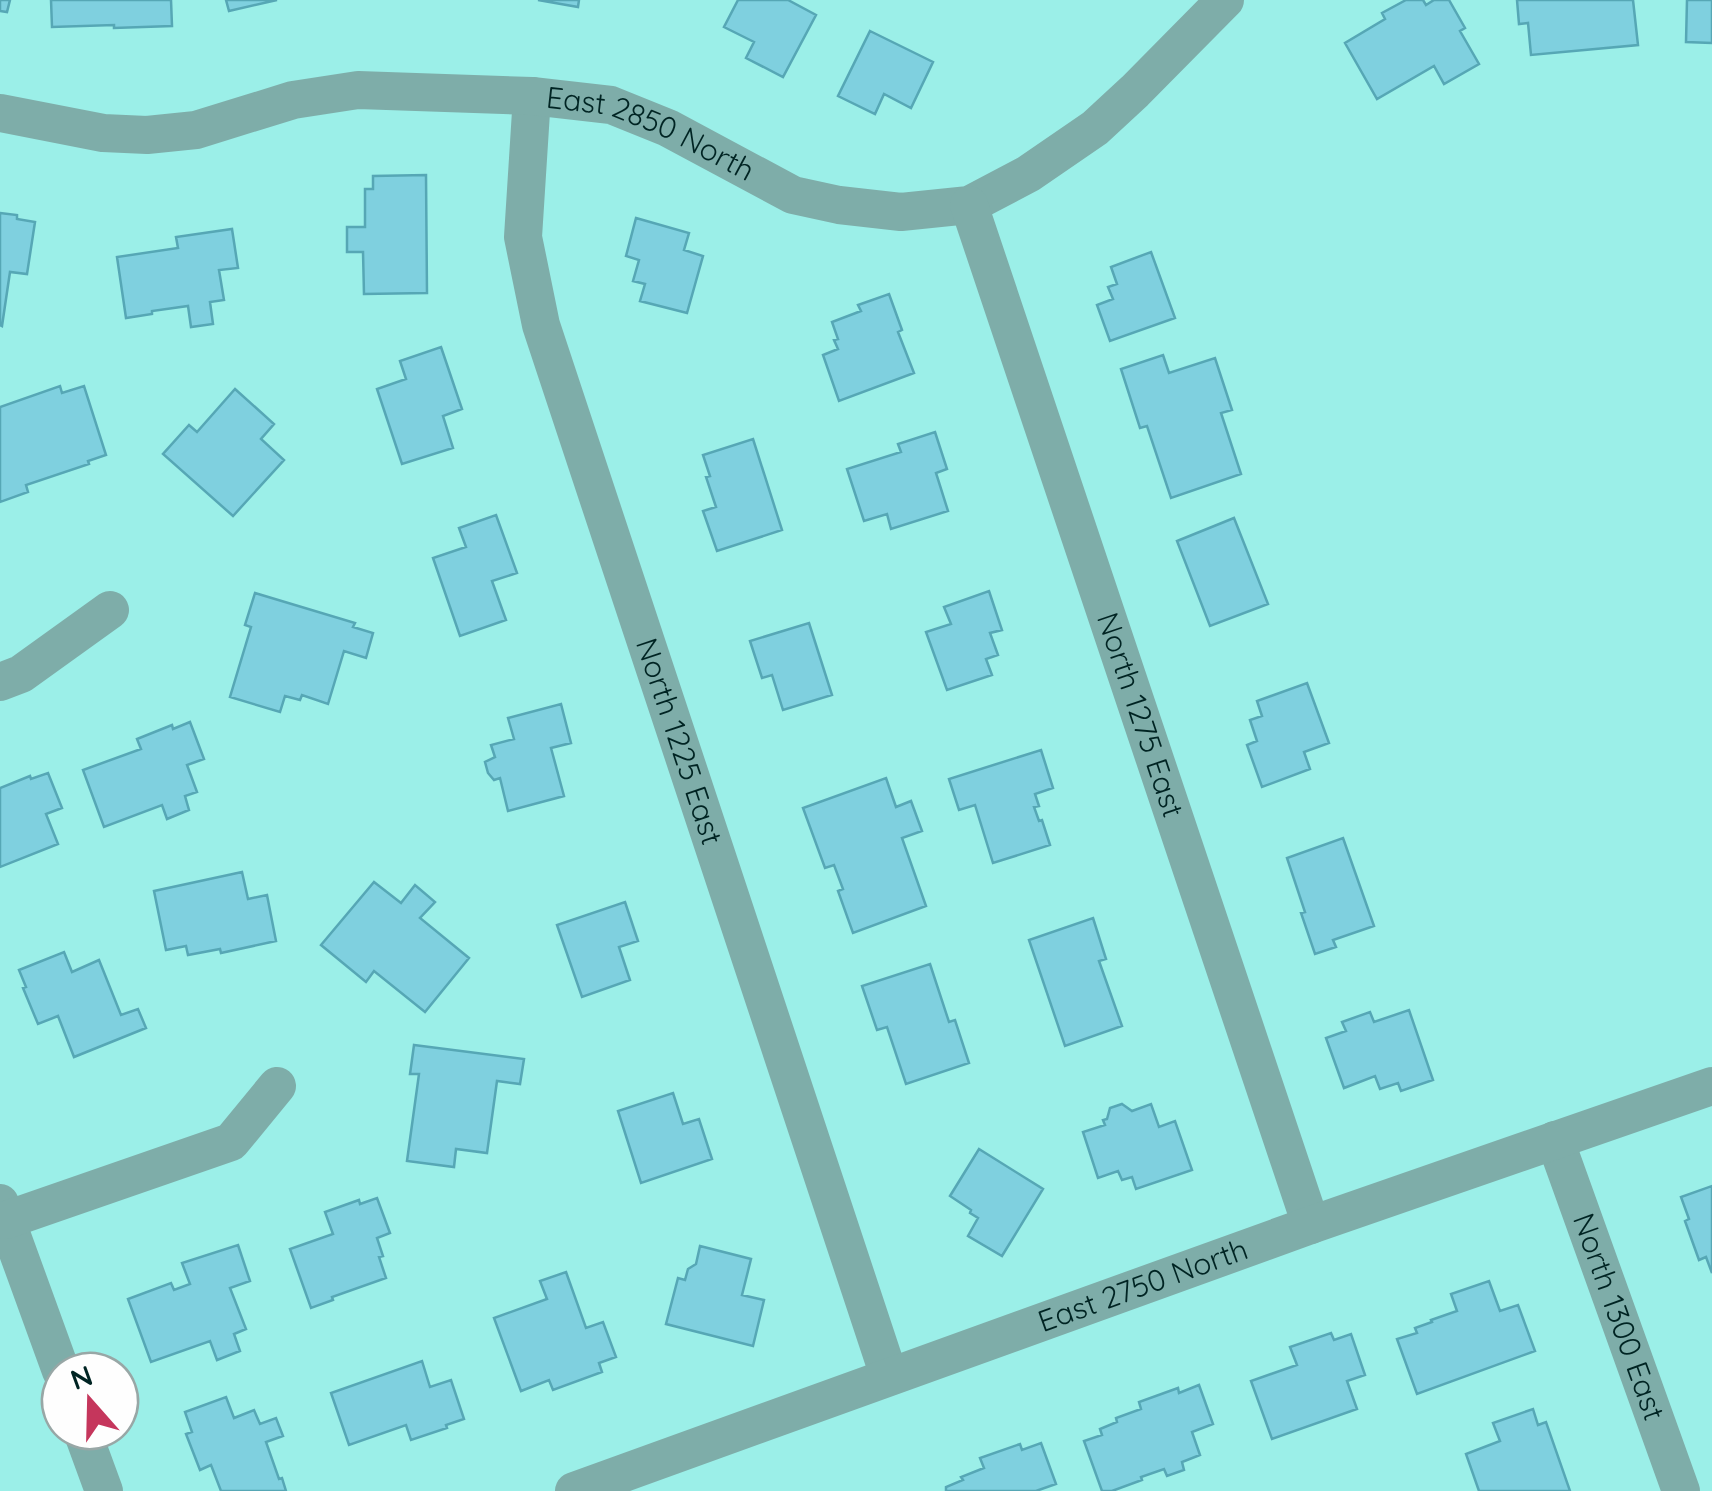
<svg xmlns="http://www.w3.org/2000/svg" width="1712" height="1491" font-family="Quicksand,sans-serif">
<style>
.building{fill:#7fd0df;stroke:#56a7b5;stroke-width:2.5}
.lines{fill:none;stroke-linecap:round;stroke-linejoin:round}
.minor{stroke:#7eada9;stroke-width:38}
.labels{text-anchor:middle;stroke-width:9;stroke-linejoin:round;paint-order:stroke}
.street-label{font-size:30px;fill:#002423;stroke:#fefefe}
</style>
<rect width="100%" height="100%" fill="#9befe8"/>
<path class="building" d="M0 0H10L7 12 0 11Z
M51 0H171L172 26 114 28V25L52 27Z
M226 0H277L229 11Z
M538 0H579L578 7Z
M738 0H788L816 15 783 77 746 58 754 42 724 27Z
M1406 0H1423L1426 5 1434 0H1449L1465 28 1460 31 1479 64 1444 84 1434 66 1377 99 1345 43 1385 19 1382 13Z
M1517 0H1633L1638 45 1531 55 1528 23 1519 24Z
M1687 0H1712V43L1686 42Z
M870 31 933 62 911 108 884 94 875 114 838 96Z
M426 175 427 293 364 294 363 252H347V227H365V189H373V176Z
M0 213 17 215V219L35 222 27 274 10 272 2 326 0 325Z
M636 218 689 233 684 250 703 256 687 313 640 301 645 284 633 281 639 260 626 256Z
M232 229 238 268 219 270 224 300 210 302 213 324 191 327 188 306 152 311V314L126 318 117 257 178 248 176 237Z
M1151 252 1175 318 1110 341 1097 305 1113 299 1108 287 1117 284 1111 267Z
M889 294 902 330 898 332 914 373 839 401 823 355 838 349 834 340 838 339 832 322 861 311 858 305Z
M441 347 462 409 443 416 453 448 402 464 377 389 406 379 400 361Z
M1163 355 1169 373 1215 358 1232 410 1221 413 1241 474 1171 498 1147 426 1140 428 1121 369Z
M60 386 62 393 84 386 106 455 88 461 89 464 26 485 28 492 0 502V407Z
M235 389 274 424 261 439 284 460 233 516 163 454 189 425 197 432Z
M935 432 947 469 936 473 948 511 891 529 887 514 864 521 847 469 901 452 898 444Z
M753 439 782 530 717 551 703 511 716 507 706 477 710 476 703 455Z
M496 515 517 573 492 581 506 620 460 636 433 558 466 547 459 528Z
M1234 518 1268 604 1210 626 1177 541Z
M989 591 1002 630 990 633 998 655 986 659 992 675 947 690 926 632 951 624 944 607Z
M255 593 355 623 353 627 373 633 366 658 344 651 328 704 302 695 300 700 285 696 280 712 230 697 251 627 245 625Z
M809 623 832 695 783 710 772 675 762 678 750 641Z
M1307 683 1329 743 1304 752 1310 769 1262 787 1247 745 1257 741 1250 720 1262 716 1257 701Z
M561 704 571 743 551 748 564 796 508 811 500 778 494 780 488 773 485 762 495 757 491 745 514 739 508 718Z
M190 722 204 759 187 765 197 792 185 796 189 810 167 819 162 805 104 827 83 770 141 749 137 739 172 725 173 729Z
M1041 750 1053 788 1035 794 1039 806 1034 807 1039 821 1042 820 1050 845 993 863 975 805 959 810 949 779Z
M48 773 62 808 46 814 58 844 0 867V788L30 776 31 779Z
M886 778 896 807 911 801 922 831 902 838 926 906 853 933 838 891 843 889 834 865 825 868 803 808Z
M1343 838 1374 926 1333 940 1336 947 1315 954 1301 913 1305 912 1287 858Z
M242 872 248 899 267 895 276 941 221 953 220 949 188 955 186 946 166 950 154 891Z
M374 882 401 903 415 885 435 902 420 918 469 958 425 1012 374 971 366 982 321 945Z
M625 902 638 941 619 947 630 980 582 997 557 925Z
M1093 918 1106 959 1099 961 1122 1026 1065 1046 1029 940Z
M64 952 72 972 99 960 121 1015 138 1009 146 1028 74 1057 58 1016 38 1024 23 988 26 987 19 970Z
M930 964 949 1022 955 1020 969 1063 906 1084 887 1027 877 1030 862 986Z
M1409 1010 1433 1080 1401 1091 1398 1083 1380 1089 1375 1076 1344 1088 1326 1038 1346 1031 1342 1022 1370 1012 1374 1022Z
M414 1045 524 1059 520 1084 497 1081 487 1153 456 1149 454 1167 407 1161 419 1074H410Z
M673 1093 683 1124 699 1119 712 1159 641 1183 618 1111Z
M1122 1104 1132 1111 1151 1104 1159 1127 1175 1121 1192 1170 1136 1189 1132 1177 1122 1180 1118 1171 1098 1178 1083 1132 1105 1125 1103 1120 1107 1119 1110 1108Z
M979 1149 1043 1189 1002 1256 968 1236 978 1218 970 1213 971 1210 950 1196Z
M1712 1186V1273L1706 1257 1699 1260 1685 1221 1689 1219 1681 1197Z
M377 1198 390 1233 377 1238 383 1256 379 1257 386 1278 332 1297 333 1300 311 1308 290 1249 333 1234 325 1212 359 1200 360 1204Z
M238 1245 250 1281 230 1288 246 1329 234 1334 240 1351 217 1360 210 1341 151 1362 128 1299 171 1283 174 1290 190 1284 182 1263Z
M700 1246 751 1259 742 1295 764 1300 753 1346 666 1324 678 1278 685 1280 688 1269 696 1264Z
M566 1272 586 1328 603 1322 616 1357 599 1363 602 1372 553 1390 549 1380 521 1391 494 1318 547 1299 540 1281Z
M1489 1281 1500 1311 1518 1305 1535 1351 1417 1394 1397 1339 1417 1333 1415 1328 1432 1322 1431 1320 1457 1311 1451 1294Z
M1331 1333 1334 1340 1351 1334 1365 1375 1347 1381 1357 1409 1272 1439 1251 1381 1297 1365 1290 1347Z
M422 1361 430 1387 451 1380 464 1419 446 1425 447 1428 411 1440 406 1425 349 1445 331 1393Z
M1199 1385 1213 1424 1192 1432 1200 1455 1182 1462 1184 1470 1167 1476 1164 1469 1141 1477 1142 1480 1112 1491H1102L1084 1441 1102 1435 1100 1429 1117 1422 1116 1418 1141 1409 1139 1402 1178 1388 1179 1393Z
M226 1397 234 1418 254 1410 260 1424 276 1418 283 1436 266 1442 279 1479 282 1478 286 1491H221L211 1465 200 1470 186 1434 192 1432 185 1412Z
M1533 1409 1538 1425 1546 1422 1570 1491H1479L1466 1454 1500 1441 1493 1423Z
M1041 1443 1056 1484 1036 1491H946V1487L963 1480 961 1477 984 1468 980 1458 1020 1444 1022 1450Z"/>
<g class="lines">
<g class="minor">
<path id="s1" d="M532 96 523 237 541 325 889 1376"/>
<path id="s2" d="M0 113 103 133 147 135 196 130 293 100 358 90 532 96 611 105 668 128 793 195 839 205 901 212 969 205 1028 174 1095 128 1135 91 1225 0"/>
<path id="s3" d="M969 205 1311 1225"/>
<path d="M0 682 21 674 110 610"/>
<path id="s4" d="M1555 1140 1681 1491"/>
<path d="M0 1203 61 1371"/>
<path d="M6 1220 231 1142 277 1086"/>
<path d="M82 1431 104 1491"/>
<path id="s5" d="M574 1491 1311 1225 1712 1086"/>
</g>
</g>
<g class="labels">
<g class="street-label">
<text dy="10" stroke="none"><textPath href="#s2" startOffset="665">East 2850 North</textPath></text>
<text dy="10" stroke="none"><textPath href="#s3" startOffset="538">North 1275 East</textPath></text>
<text dy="10" stroke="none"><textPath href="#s1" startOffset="670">North 1225 East</textPath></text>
<text dy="10" stroke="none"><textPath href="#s5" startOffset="605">East 2750 North</textPath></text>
<text dy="10" stroke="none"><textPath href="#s4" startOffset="188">North 1300 East</textPath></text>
</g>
</g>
<g transform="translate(90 1401) rotate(340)"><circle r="48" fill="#fefefe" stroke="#98a7a6" stroke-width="2.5"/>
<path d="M0-8L18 38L0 25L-18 38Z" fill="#c5365c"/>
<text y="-15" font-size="28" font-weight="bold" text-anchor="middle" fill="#002423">N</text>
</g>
</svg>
